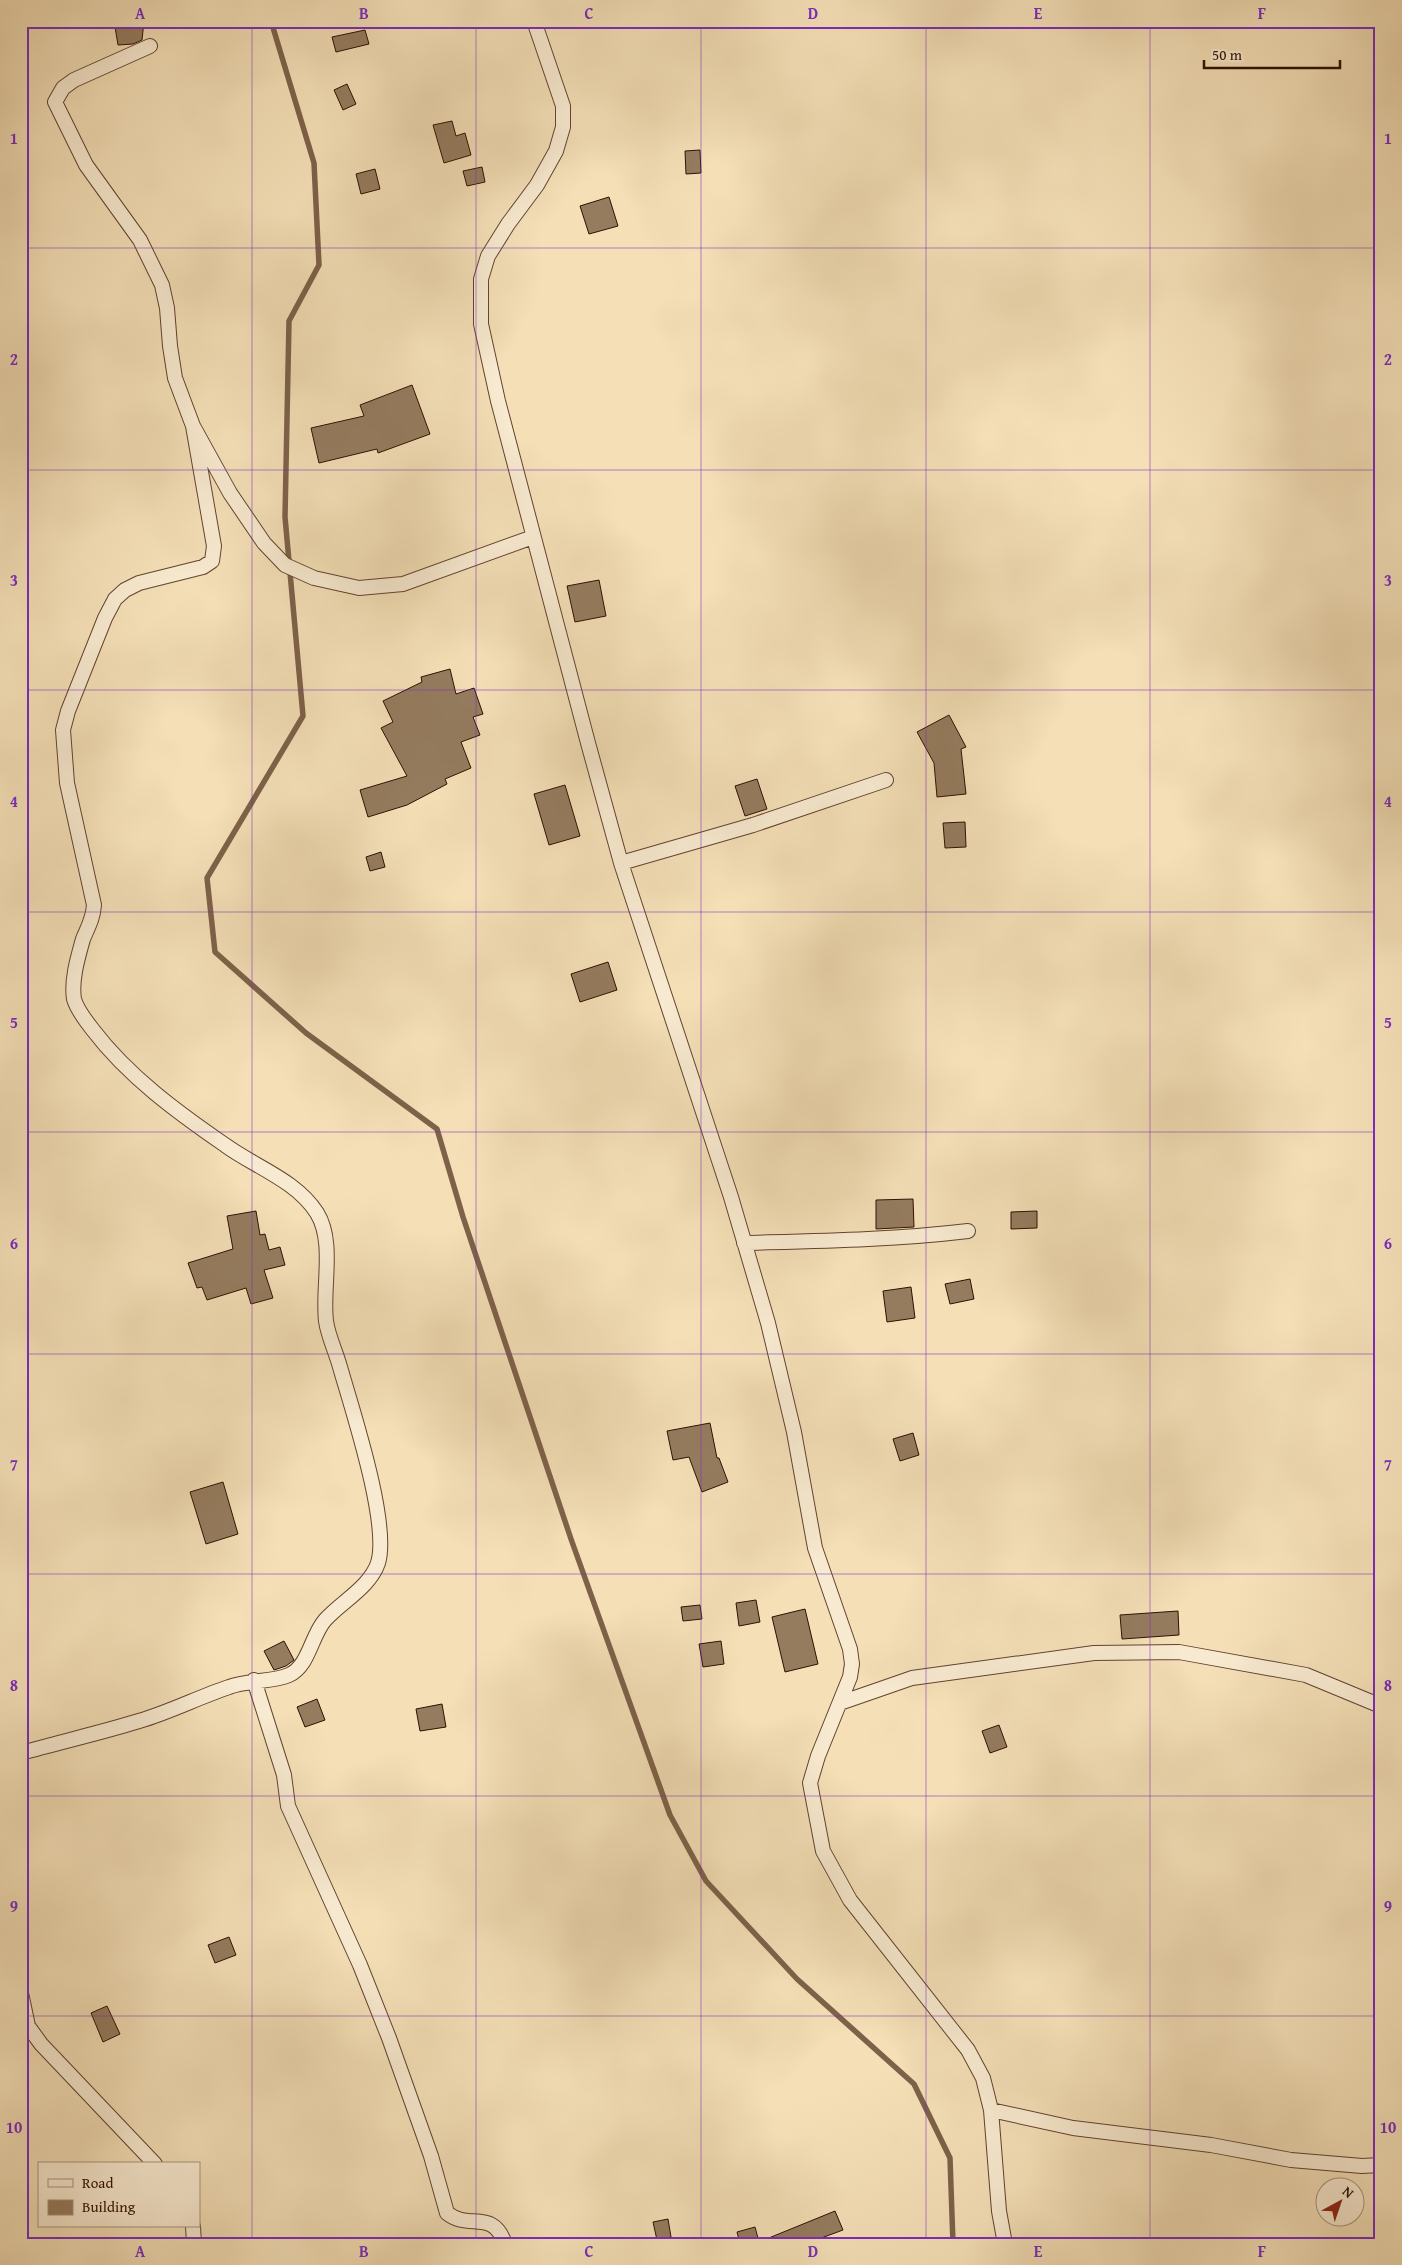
<svg xmlns="http://www.w3.org/2000/svg" width="1402" height="2265" font-family="'Gentium Book Plus',serif">
<style>
.lines{fill:none;stroke-linecap:round;stroke-linejoin:round}
.stream{stroke:#7d6249;stroke-width:5.5}
.building{fill:#957c5f;stroke:#2f1000}
.minor-casing{stroke:#60442e;stroke-width:16}
.minor{stroke:#f8ead0;stroke-width:14}
.grid{fill:none;stroke:#7b2cbf;stroke-width:1;stroke-opacity:0.55}
.neatline{fill:none;stroke:#7b2cbf;stroke-width:2}
.grid-label{font-size:16px;text-anchor:middle;font-weight:bold;fill:#7b2cbf}
</style>
<rect width="100%" height="100%" fill="#f4dfb7"/>
<filter id="stains"><feTurbulence type="fractalNoise" baseFrequency=".004" numOctaves="4"/><feColorMatrix values="0 0 0 0 .2 0 0 0 0 .09 0 0 0 0 .02 0 0 0 .5 -.17"/></filter>
<radialGradient id="worn" r=".72"><stop offset=".6" stop-color="#630" stop-opacity="0"/><stop offset="1" stop-color="#630" stop-opacity=".3"/></radialGradient>
<g class="lines">
<path class="stream" d="M271 21 314 163 319 265 289 321 285 517 303 716 207 878 215 952 306 1033 437 1129 463 1217 571 1539 670 1815 706 1881 797 1979 914 2084 950 2158 953 2244"/>
</g>
<path class="building" d="M114 21H144L142 40 133 44 118 45Z
M365 30 369 44 336 52 332 37Z
M347 84 356 104 343 110 334 90Z
M452 121 456 136 465 133 471 155 444 163 433 125Z
M700 150 701 173 686 174 685 151Z
M482 167 485 182 467 186 463 171Z
M375 169 380 189 361 194 356 174Z
M609 197 618 226 589 234 580 206Z
M412 385 430 434 378 453 377 449 319 463 311 428 364 416 360 405Z
M599 580 606 616 575 622 567 586Z
M450 669 456 694 474 688 483 714 473 717 480 735 461 742 471 768 445 779 447 784 407 805 368 817 360 790 407 776 381 728 393 722 383 701 422 682 421 677Z
M949 715 966 747 961 749 966 794 937 797 934 763 917 732Z
M757 779 767 809 745 816 735 786Z
M565 785 580 836 549 845 534 794Z
M965 822 966 847 945 848 943 823Z
M381 852 385 867 370 871 366 857Z
M608 962 617 990 580 1002 571 974Z
M913 1199 914 1227 876 1229V1200Z
M256 1211 260 1235 265 1234 269 1250 280 1247 285 1265 264 1270 273 1298 251 1304 246 1288 207 1300 202 1287 197 1288 188 1263 233 1249 227 1216Z
M1037 1211V1228L1011 1229V1212Z
M970 1279 974 1299 950 1304 945 1284Z
M911 1287 915 1318 887 1322 883 1291Z
M710 1423 717 1458H719L728 1482 702 1492 689 1457 673 1460 667 1431Z
M913 1433 919 1455 900 1461 893 1439Z
M223 1482 238 1534 206 1544 190 1492Z
M756 1600 760 1622 739 1626 736 1603Z
M700 1605 702 1619 683 1621 681 1607Z
M805 1609 818 1664 785 1672 772 1617Z
M1178 1611 1179 1635 1122 1639 1120 1615Z
M284 1641 294 1660 286 1666 274 1670 264 1651Z
M721 1641 724 1664 703 1667 699 1644Z
M317 1699 325 1720 305 1727 297 1707Z
M442 1704 446 1727 420 1731 416 1709Z
M999 1725 1007 1747 990 1753 982 1731Z
M229 1937 236 1955 215 1963 208 1945Z
M107 2006 120 2034 103 2042 91 2013Z
M835 2211 843 2230 805 2244H740L737 2232 755 2227 759 2242Z
M668 2219 671 2237 657 2240 653 2222Z"/>
<g class="lines">
<defs>
<path id="minor" d="M534 21 563 106V127L556 151 537 185 508 224 488 256 481 279V324L498 401 588 743 621 863 731 1197 768 1323 794 1432 815 1548 850 1649 852 1664 850 1677 818 1756 810 1783 823 1851 850 1900 968 2050 983 2078 991 2110 999 2211 1005 2244
M150 46 74 80 63 88 55 102 86 165 140 240 162 285 167 308 170 346 175 378 193 426 230 493 264 543 285 565 314 578 359 588 403 584 533 537
M621 863 753 825 886 780
M744 1243C819 1241 893 1240 968 1231
M254 1680 284 1775 288 1806 360 1965 389 2038 431 2156 447 2213C469 2231 493 2208 505 2244
M840 1703 912 1678 1094 1653 1179 1652 1306 1675 1381 1706
M21 1753C60 1742 100 1733 139 1721 170 1712 199 1697 229 1687 248 1680 273 1682 289 1675 309 1666 311 1636 325 1620 341 1602 370 1587 378 1563 390 1524 352 1409 340 1367 336 1352 328 1336 326 1321 322 1288 335 1242 317 1213 296 1180 255 1167 225 1145 177 1112 128 1076 93 1030 86 1021 77 1010 74 999 71 980 78 957 83 939 88 927 93 919 94 905L67 783 63 730 68 711 105 618 115 599 125 590 139 583 203 567 212 561 214 546 193 426
M21 1993 28 2026 41 2044 155 2164
M991 2110 1073 2128 1211 2145 1291 2160 1362 2166 1381 2165
M193 2226 194 2244"/>
</defs>
<use href="#minor" class="minor-casing"/>
<use href="#minor" class="minor"/>
</g>
<path class="grid" d="M252 21V2244M476 21V2244M701 21V2244M926 21V2244M1150 21V2244M21 248H1381M21 470H1381M21 690H1381M21 912H1381M21 1132H1381M21 1354H1381M21 1574H1381M21 1796H1381M21 2016H1381"/>
<rect width="1402" height="2265" fill="none" stroke="#f4dfb7" stroke-width="55"/>
<rect x="38" y="2162" width="162" height="65" fill="#f8ead0" stroke="#a8937d"/>
<rect x="48" y="2179" width="25" height="8" fill="#f8ead0" stroke="#a8937d"/>
<text x="82" y="2188" font-size="15" fill="#2f1000">Road</text>
<rect x="48" y="2200" width="25" height="15" fill="#957c5f" stroke="#a8937d"/>
<text x="82" y="2212" font-size="15" fill="#2f1000">Building</text>
<g transform="translate(1340 2202) rotate(40)"><circle r="24" fill="#f8ead0" stroke="#a8937d"/>
<path d="M0-4L9 19L0 12L-9 19Z" fill="#8f2418"/>
<text y="-8" font-size="14" font-weight="bold" text-anchor="middle" fill="#2f1000">N</text>
</g>
<path d="M1204 60v8h136v-8" fill="none" stroke="#2f1000" stroke-width="2.5"/>
<text x="1212" y="60" font-size="15" fill="#2f1000" stroke="#f8ead0" stroke-width="4" paint-order="stroke">50 m</text>
<rect x="28" y="28" width="1346" height="2210" class="neatline"/>
<g class="grid-label">
<text x="140" y="19">A</text>
<text x="364" y="19">B</text>
<text x="589" y="19">C</text>
<text x="813" y="19">D</text>
<text x="1038" y="19">E</text>
<text x="1262" y="19">F</text>
<text x="14" y="144">1</text>
<text x="1388" y="144">1</text>
<text x="14" y="365">2</text>
<text x="1388" y="365">2</text>
<text x="14" y="586">3</text>
<text x="1388" y="586">3</text>
<text x="14" y="807">4</text>
<text x="1388" y="807">4</text>
<text x="14" y="1028">5</text>
<text x="1388" y="1028">5</text>
<text x="14" y="1249">6</text>
<text x="1388" y="1249">6</text>
<text x="14" y="1470">7</text>
<text x="1388" y="1470">7</text>
<text x="14" y="1691">8</text>
<text x="1388" y="1691">8</text>
<text x="14" y="1912">9</text>
<text x="1388" y="1912">9</text>
<text x="14" y="2133">10</text>
<text x="1388" y="2133">10</text>
<text x="140" y="2257">A</text>
<text x="364" y="2257">B</text>
<text x="589" y="2257">C</text>
<text x="813" y="2257">D</text>
<text x="1038" y="2257">E</text>
<text x="1262" y="2257">F</text>
</g>
<rect width="100%" height="100%" filter="url(#stains)"/>
<rect width="100%" height="100%" fill="url(#worn)"/>
</svg>
